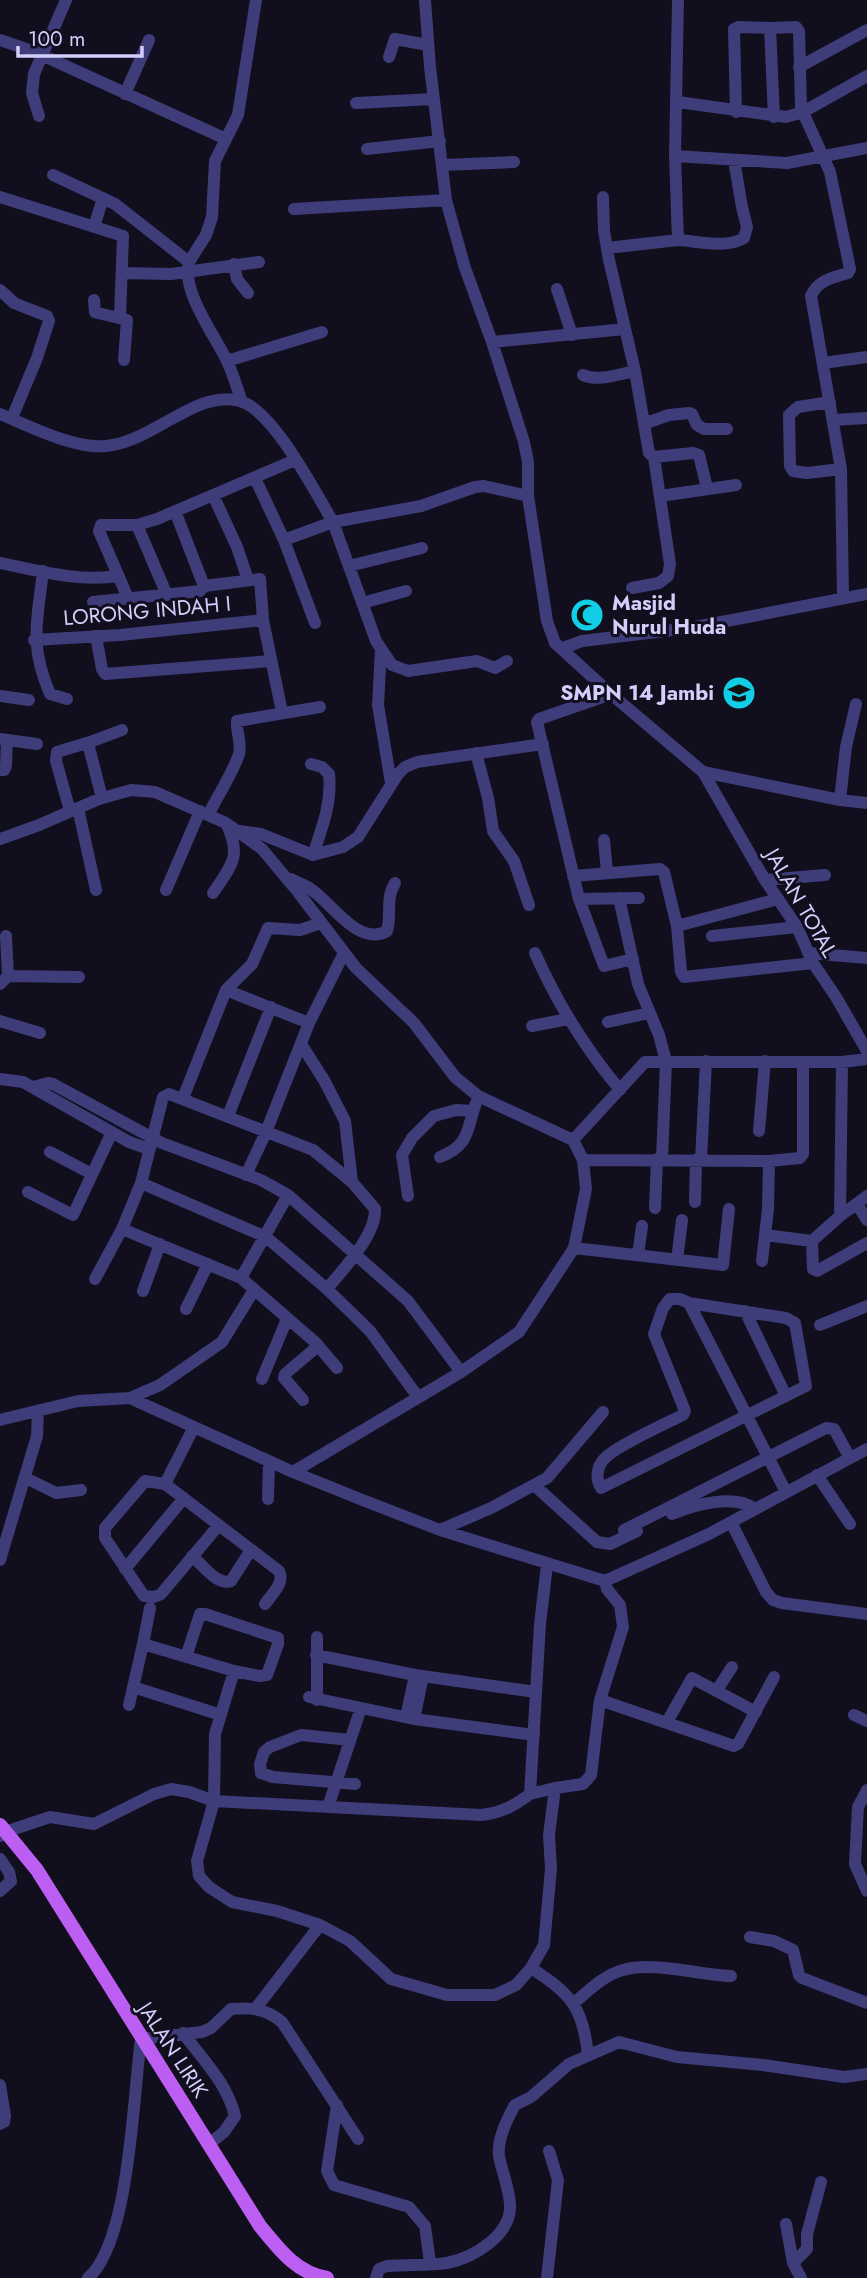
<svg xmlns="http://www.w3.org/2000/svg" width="867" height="2278" font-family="Jost,sans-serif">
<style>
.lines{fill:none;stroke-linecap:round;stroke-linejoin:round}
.minor{stroke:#3f3c7a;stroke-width:12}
.major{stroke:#bd5ef3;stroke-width:14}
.labels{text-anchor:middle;stroke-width:6;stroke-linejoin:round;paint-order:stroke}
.poi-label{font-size:21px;font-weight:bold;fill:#d4cefb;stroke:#110e1e;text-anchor:start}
.street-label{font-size:21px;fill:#d4cefb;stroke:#110e1e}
</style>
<rect width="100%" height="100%" fill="#110e1e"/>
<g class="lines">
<path class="minor" d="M425 0 430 67 446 200 465 268 492 342 524 442 528 462V496L547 621 555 643 611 694 703 772 840 800 867 803
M0 40 35 52 226 139
M389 57 395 39 428 45
M799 67 867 30
M125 94 149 40
M678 102 786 117 803 112 867 76
M356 103 434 99
M736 112 734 29 738 27 770 28
M39 116 32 93 34 74 66 0
M774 117 770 28 796 27 799 31 801 108 830 172 850 269 848 273C832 278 818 280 811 296L841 469 843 598
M367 149 440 141
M675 156 787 163 867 148
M442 165 514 162
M53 175 115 204 189 262C181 291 214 334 226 359 233 373 237 388 242 402
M0 197 123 236 120 317
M603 197 604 231 609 260 635 371 649 453 654 457 693 453 699 455 707 488
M294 209 446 200
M94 227 103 198
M678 240C698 241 726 249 744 238L747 227 742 207 734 160
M607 248 678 240 675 156 678 0
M189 262 206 235 212 217 215 161 238 115 256 0
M234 264 237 279 248 293
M122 273 171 274 259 262
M557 289 572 335
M0 290 14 303 47 316 49 321 37 358 12 418
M94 300 95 312 98 313 127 320 124 360
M492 342 625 329
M227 361 322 332
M823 363 867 357
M583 375C598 382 619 374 635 371
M830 402 798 407 789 415 790 466 793 471 807 473 841 469
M0 414C30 426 73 449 106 446 132 444 157 426 179 415 197 405 219 395 240 401 273 410 315 492 333 522L421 506 475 487 484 486 528 496
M834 420 867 418
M646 423 669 415 689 413 692 414 697 425 704 429H727
M255 478 284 540 315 623
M213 495 237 547 248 580
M660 496 736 485
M175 511 204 586
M137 525 167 595
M284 540 333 522 376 641 392 665 408 671 477 661 495 668 507 661
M0 563C40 571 77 582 118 576
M349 566 422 548
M43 571C37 622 29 645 50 694L67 699
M632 588 659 583 668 576 670 564 654 457
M128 598 99 531 101 525H137L157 519 295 460
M93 602 191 592 200 591 204 586 260 579 263 620 282 712
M362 603 406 591
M96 636 102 669 105 674 271 661
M34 640 120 635 263 620
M563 648 582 641 690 628 867 594
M381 649 378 705 391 783
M611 694 539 719 537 722 579 899 604 966 633 959
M0 696 29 700
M0 739 37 744
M476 753 488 798 493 831 514 861 529 905
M311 764 322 767 329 774C332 803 322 828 313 855
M0 770H4L6 766 7 740
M703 772 765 880 797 927 813 963 836 997 867 1051
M102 798 89 747 90 742 122 730
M840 800 846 747 856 704
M78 808 96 890
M70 811 56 761 57 752 90 742
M208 815C217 797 233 773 239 754 242 743 236 732 237 721L320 707
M239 831 261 834 313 855 343 847 358 837 398 774 405 767 417 762 543 744
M0 839 39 825 99 799 131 790 155 792 226 823 262 849 298 892 356 968 414 1023 455 1077 478 1096 573 1140 583 1160 586 1189 574 1248 519 1332 461 1372 293 1472
M604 840 607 872
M573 876 660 869 664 872 677 926 681 972 684 977 813 963
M291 879C298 883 306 885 312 890 332 904 359 947 387 931 392 914 385 899 395 883
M765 880 825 875
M166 890 200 811
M213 893C231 866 242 857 227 825
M619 898 638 984 659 1035 666 1061 662 1159
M579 899 639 898
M677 926 778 899
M712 936 797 927
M535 953C557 1003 585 1048 620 1090
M808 953 867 958
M8 976 79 977
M0 984 8 976 6 936
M226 990 309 1023
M0 1021 40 1033
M608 1022 649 1013
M532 1026 568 1019
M301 1044 324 1080 345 1121 352 1182
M0 1079 23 1082 129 1142 149 1149
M33 1087 48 1083 53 1084 162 1143 261 1180 288 1195 408 1301 461 1372
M183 1098 226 990 252 964 268 928 300 930 321 923
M228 1116 271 1007
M759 1131 765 1061
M573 1140 645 1062H842L867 1059
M50 1152 92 1174
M440 1157C470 1145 466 1131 476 1103
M583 1160 769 1161 800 1158 803 1154V1062
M701 1160 706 1061
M246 1175 266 1132 309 1023 344 953
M141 1183 266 1237 327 1289 370 1331 418 1397
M28 1192 73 1215 112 1132
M408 1196 402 1155 412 1138 434 1116 456 1110 473 1111
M867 1196 840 1216 812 1241 813 1269 817 1271 867 1243
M695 1202 696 1160
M857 1204 867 1220
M655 1208 657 1159
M840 1216 842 1062
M122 1229 241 1278 315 1342 337 1368
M765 1235 812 1241
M574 1248 723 1265 729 1209
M638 1255 642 1226
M677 1260 682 1220
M762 1261 768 1209 769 1161
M241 1278 288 1195
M95 1279 122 1229 141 1183 163 1097 169 1094 313 1150 352 1182 375 1209C376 1236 343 1269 327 1289
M143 1291 160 1244
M670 1299H680L689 1303 786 1318 795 1323 806 1386 601 1488C595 1478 597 1466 605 1458 618 1445 665 1424 683 1415L685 1411 654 1334 663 1308Z
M689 1303 786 1492
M186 1309 208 1264
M745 1311 786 1396
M820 1325 867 1306
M262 1379 287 1319
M130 1398 160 1385 222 1342 254 1290
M303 1400 284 1378 285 1374 318 1346
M0 1420 78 1401 130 1398 293 1472 365 1501 440 1530 605 1581 709 1534 867 1449
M817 1475 850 1524
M26 1478 56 1493 81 1490
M165 1484 194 1427
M534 1485 597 1542 610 1544 637 1531
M268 1499 269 1461
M672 1514C694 1505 735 1493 755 1509
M731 1522 766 1592 773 1600 782 1603 867 1614
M219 1525 161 1594 154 1597 144 1596 105 1538V1528L145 1481 165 1484 279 1571C285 1583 272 1594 265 1604
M440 1530 491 1508 547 1478 603 1412
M624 1530 826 1428 834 1429 850 1458
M192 1556C203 1565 217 1586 231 1581L251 1550
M0 1560 37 1436 38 1411
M125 1569 184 1498
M317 1637V1700
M143 1644 150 1608
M316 1655 415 1675 536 1692
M186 1657 200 1614H205L278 1638V1644L267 1675 259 1676 234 1671
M133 1687 221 1715
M717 1690 732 1667
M309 1697 414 1719 534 1735
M600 1700 734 1746 738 1744 774 1677
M129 1705 143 1644 234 1671 215 1734 214 1801 197 1861 199 1876 209 1887 232 1902 277 1911 320 1925 350 1941 391 1979 447 1995H495L516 1985 531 1968 544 1945 551 1869 549 1835 555 1788
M854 1715 867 1721
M406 1717 415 1675
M414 1719 423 1676
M667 1722 692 1678 756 1712
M350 1740 301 1735 270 1747 264 1752 260 1764 261 1773 273 1777 355 1784
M867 1790 858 1807 855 1864 867 1891
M530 1794 555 1788 583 1784 591 1775 600 1700 623 1627 620 1605 607 1589 605 1581
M328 1807 361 1708
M0 1836 5 1832 50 1817 94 1824 154 1794 171 1789 189 1792 214 1801 481 1815C501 1813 514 1806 530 1794L540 1624 547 1565
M0 1859 9 1872 11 1881 0 1891
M750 1937 774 1941 793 1950 799 1975 802 1978 867 2003
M531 1968C571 1994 583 2007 588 2055
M574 2003C588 1991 604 1975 623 1970 652 1961 699 1975 731 1976
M256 2008 320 1925
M183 2033C203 2060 227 2083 235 2116L224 2132 209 2144
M0 2085 5 2116 4 2122 0 2124
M337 2105 327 2171 334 2185 409 2207 425 2226 430 2263
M786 2224 793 2263
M88 2278C130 2242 133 2095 141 2039L202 2032 211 2028 231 2009C252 2007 266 2009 282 2022L358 2139
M376 2278 379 2269 387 2266C406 2264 428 2266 447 2263 473 2258 512 2235 510 2204 509 2188 502 2172 499 2156 497 2140 507 2119 515 2105L531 2097 569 2064 619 2042 677 2057 763 2065 844 2077 867 2074
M547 2278 558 2180 549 2151
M801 2278 793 2263 807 2249V2234L821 2182"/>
<path class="major" d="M0 1825 37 1870 260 2226C279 2249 296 2273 327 2278"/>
</g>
<defs>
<symbol id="mosque-disc" viewBox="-11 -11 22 22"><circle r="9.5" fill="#11cde5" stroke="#110e1e"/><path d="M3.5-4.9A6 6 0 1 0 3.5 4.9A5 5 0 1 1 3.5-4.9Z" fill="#111"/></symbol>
<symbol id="school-disc" viewBox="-11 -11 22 22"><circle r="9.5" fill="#11cde5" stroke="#110e1e"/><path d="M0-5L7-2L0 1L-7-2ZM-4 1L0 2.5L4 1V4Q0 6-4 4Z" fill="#111"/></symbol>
</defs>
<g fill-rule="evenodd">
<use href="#mosque-disc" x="568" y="596" width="38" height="38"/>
<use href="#school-disc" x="720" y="674" width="38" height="38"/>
</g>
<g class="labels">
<g class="poi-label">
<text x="612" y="610">Masjid<tspan x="612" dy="24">Nurul Huda</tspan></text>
<text x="714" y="700" text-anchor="end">SMPN 14 Jambi</text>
</g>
<g class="street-label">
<text transform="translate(147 611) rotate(-5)" y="7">LORONG INDAH I</text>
<text transform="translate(801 903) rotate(60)" y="7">JALAN TOTAL</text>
<text transform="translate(173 2050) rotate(57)" y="7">JALAN LIRIK</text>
</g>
</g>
<path d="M18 46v10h124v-10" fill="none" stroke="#d4cefb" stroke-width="3.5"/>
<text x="28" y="46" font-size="21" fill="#d4cefb" stroke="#110e1e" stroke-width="5" paint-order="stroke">100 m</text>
</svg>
